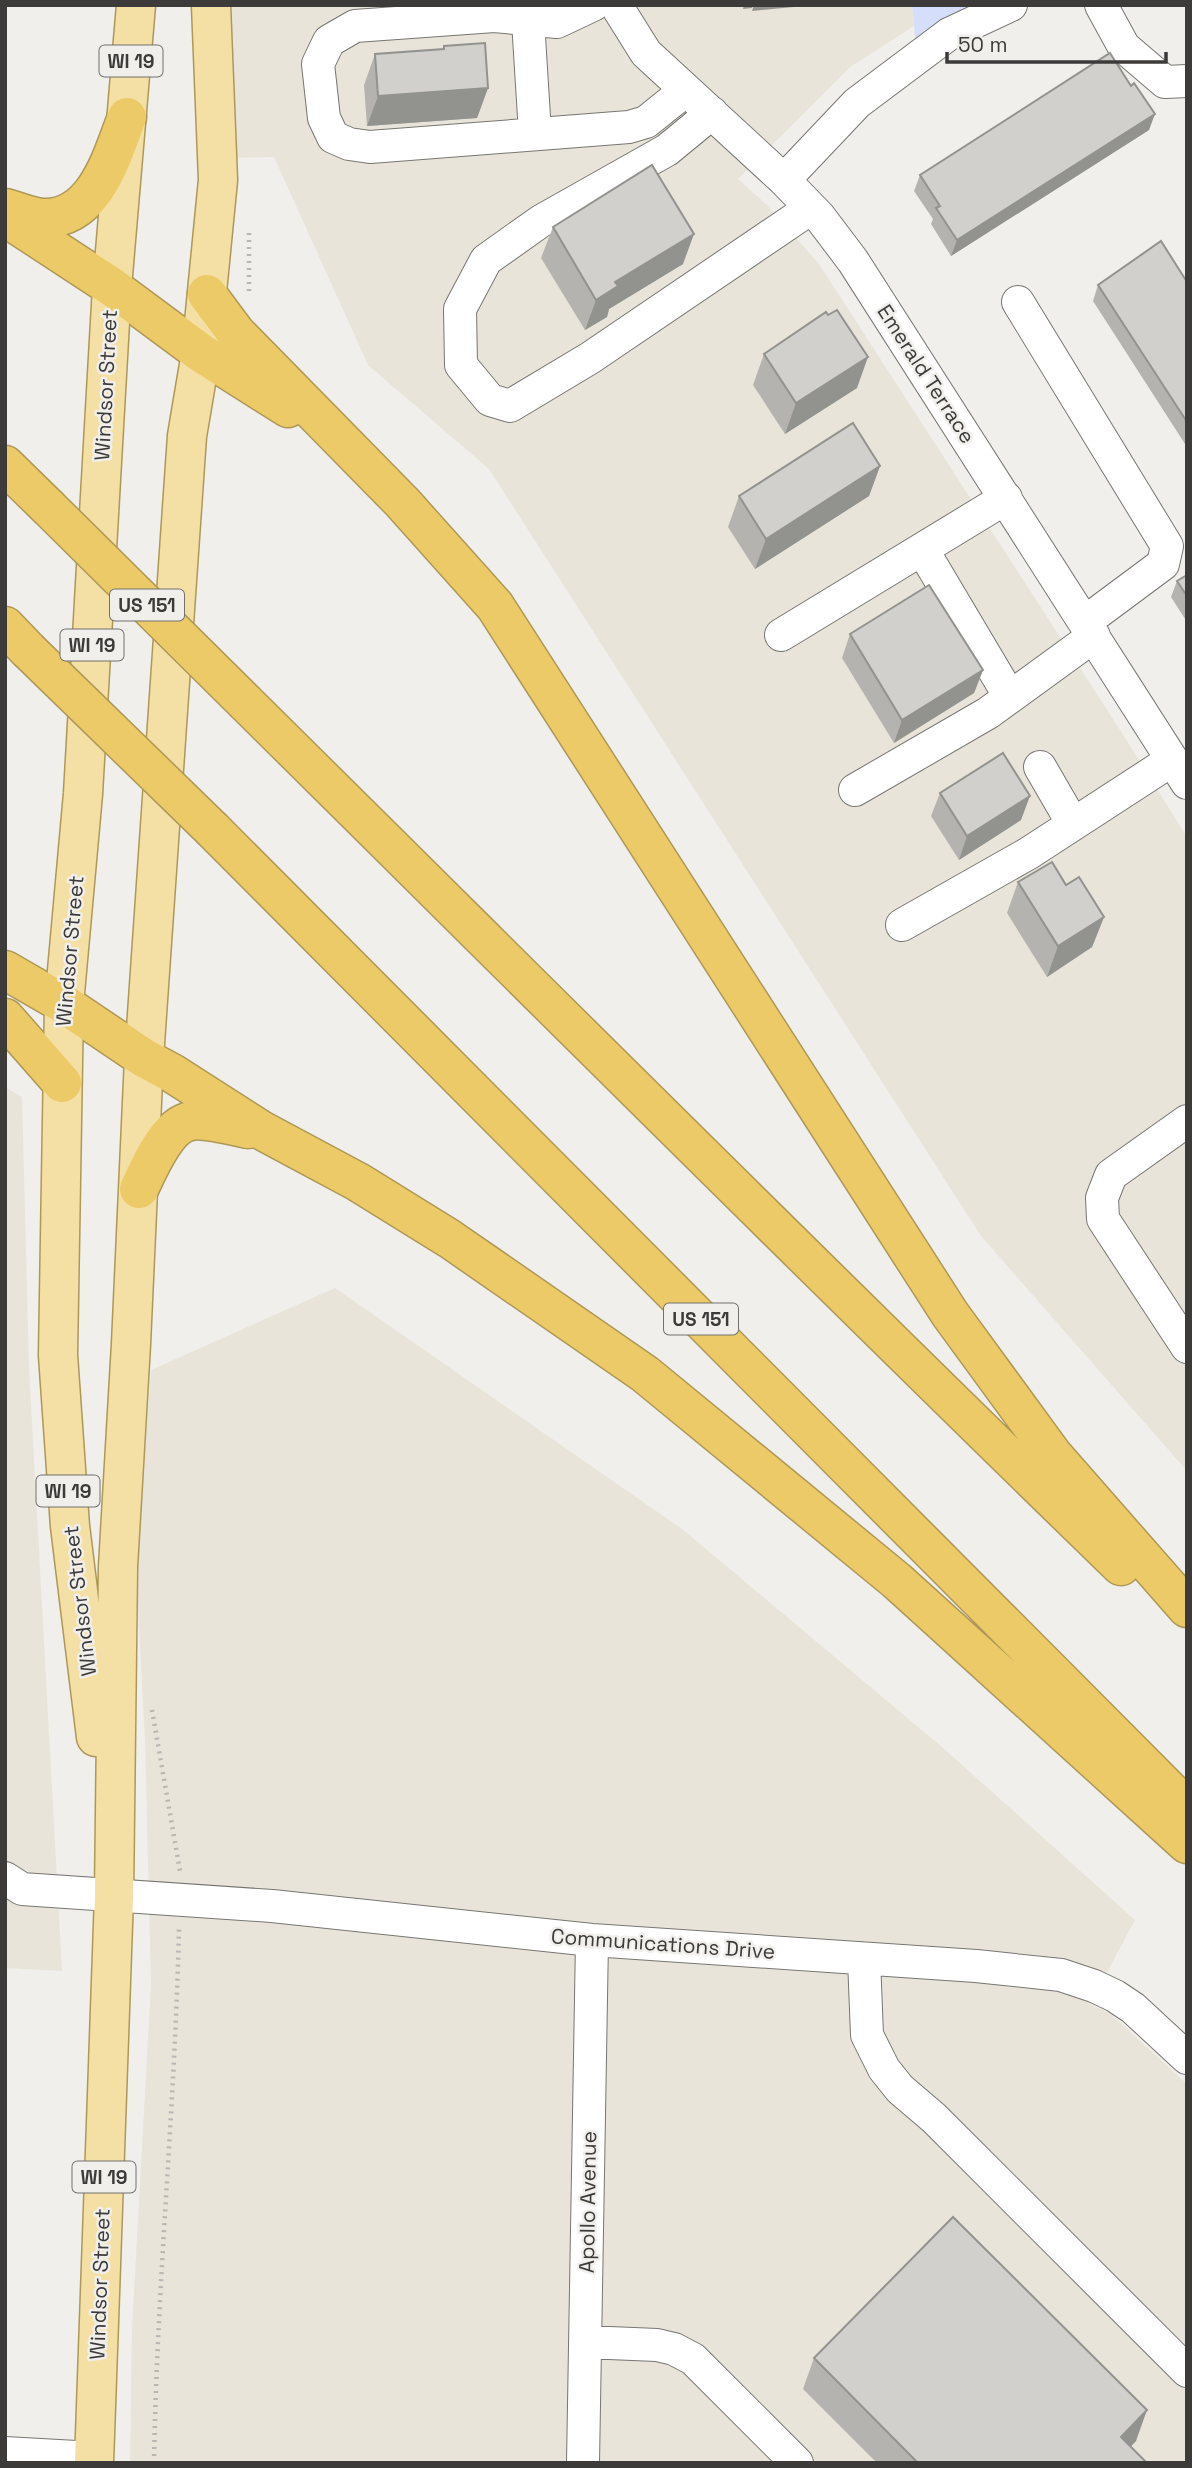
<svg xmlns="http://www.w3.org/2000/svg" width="1192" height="2468" font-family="'Space Grotesk',sans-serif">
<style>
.built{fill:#e8e4d9}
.green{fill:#d5dffb}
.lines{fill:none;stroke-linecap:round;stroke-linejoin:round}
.minor-casing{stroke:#777672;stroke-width:34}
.major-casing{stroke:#ae9858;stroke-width:41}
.highway-casing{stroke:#ae9858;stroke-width:41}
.path{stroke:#b7b6b3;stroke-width:4.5;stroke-dasharray:2 5;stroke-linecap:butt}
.minor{stroke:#fff;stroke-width:32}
.major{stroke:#f4dfa4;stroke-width:38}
.highway{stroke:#ecca68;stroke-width:38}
.highway-bridge-casing{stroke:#ae9858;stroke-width:41;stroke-linecap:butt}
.highway-bridge{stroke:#ecca68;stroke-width:38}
.wall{fill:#b4b3af}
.shaded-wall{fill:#92928f}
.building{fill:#d1d0cc;stroke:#92928f;stroke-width:2}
.labels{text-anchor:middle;stroke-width:5;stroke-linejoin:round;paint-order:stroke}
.shield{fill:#f0efeb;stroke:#72716f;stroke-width:2}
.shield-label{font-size:19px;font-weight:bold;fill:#3c3b3a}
.street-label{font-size:21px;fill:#3c3b3a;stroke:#f0efeb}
</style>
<rect width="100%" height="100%" fill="#f0efeb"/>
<path class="built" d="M226 5H912L914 26 850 67 738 179 766 204 819 264 1122 733 1187 837V1471L981 1236 489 469 368 365 274 157 224 158Z
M5 1087 22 1097 29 1368 62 1971 5 1968Z
M335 1288 682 1529 942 1747 1135 1920 1090 2004 1111 2014 1187 2084V2463H130L132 2329 151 1984 145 1740 137 1590 139 1530 151 1370Z"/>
<path class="green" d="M912 5H1011L917 58Z"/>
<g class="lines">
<defs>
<path id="minor" d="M593 5 557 22 494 16 355 26 329 41 318 64 324 118 333 137 349 144 370 147 629 127 646 122 686 90
M616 5 646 53 784 180 819 216 853 261 1187 783
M1101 5 1124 47 1165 82 1187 81
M528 21 535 133
M712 113 667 150 541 221 486 260 460 309 461 365 490 400 510 406 590 358 811 208
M784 180 857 103 949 34 1011 5
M1018 302 1167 546 1163 564 1085 622
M922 549 1010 697
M781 635 1006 498
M1040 767 1073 824
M855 790 988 713 1094 636
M902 925 1029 853 1172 760
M1187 1121 1111 1175 1102 1198 1103 1219 1187 1347
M5 1878 22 1889 272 1906 592 1940 976 1966 1061 1975 1094 1986 1115 1996 1133 2008 1187 2058
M864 1959 867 2035 884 2069 900 2089 934 2118 1187 2371
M585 2342 657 2345 674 2349 693 2359 797 2463
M5 2453 94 2458
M583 2463 592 1940"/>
<path id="major" d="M96 1737 70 1526 58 1355 64 1004 83 794 112 287 136 5
M94 2463 114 1896 118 1567 131 1344 144 1058 187 436 201 353 218 180 211 5"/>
<path id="highway" d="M5 208C17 211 30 217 42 218 95 221 112 156 127 117
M5 217 112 287 201 353 288 408
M207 294 236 333 402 502 495 606 950 1314 1053 1455 1187 1608
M5 465 48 507
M5 626 28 650
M246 703C537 991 827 1281 1121 1566
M213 830 1187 1808
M5 970 64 1004 144 1058 172 1073 261 1130 358 1182 450 1239 645 1374 897 1581 1187 1844
M5 1018 62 1083
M139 1189C148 1170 165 1129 187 1122 200 1117 233 1126 248 1129"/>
</defs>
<use href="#minor" class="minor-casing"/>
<use href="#major" class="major-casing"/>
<use href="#highway" class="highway-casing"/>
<path class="path" d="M249 233V295
M152 1710 180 1871
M154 2463C157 2284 175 2107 179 1928"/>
<use href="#minor" class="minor"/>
<use href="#major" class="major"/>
<use href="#highway" class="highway"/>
<defs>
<path id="highway-bridge" d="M48 507 246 703
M28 650 213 830"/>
</defs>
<use href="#highway-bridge" class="highway-bridge-casing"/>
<use href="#highway-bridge" class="highway-bridge"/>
</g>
<path class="wall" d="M444 46 488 88 477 118 367 126 364 85 375 54 442 49Z
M1149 130 951 256 931 224 933 219 914 191 920 175Z
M553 227 683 264 609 309 607 317 585 330 541 258Z
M1187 282V447L1093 301 1098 285Z
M764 354 857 388 785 434 753 385Z
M880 466 869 496 755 569 728 527 739 496Z
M1187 575V622L1171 597 1177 581Z
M850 634 983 670 974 693 894 743 842 658Z
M940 793 1021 820 959 860 931 816Z
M1018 882 1066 885 1104 917 1092 947 1047 977 1007 913Z
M814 2358 1136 2441 1130 2447 1147 2463H877L803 2389Z"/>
<path class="shaded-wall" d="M744 5H753L752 8 743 9Z
M754 5H815L752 11Z
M488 88 477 118 367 126 378 96Z
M1155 114 1149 130 951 256 957 240Z
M694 234 683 264 609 309 607 317 585 330 596 300 615 282Z
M868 357 857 388 785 434 796 403Z
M880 466 869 496 755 569 766 539Z
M983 670 974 693 894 743 902 720Z
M1030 796 1021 820 959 860 967 836Z
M1104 917 1092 947 1047 977 1058 946Z
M1147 2410 1136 2441 1115 2463 1121 2437Z"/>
<path class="building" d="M485 43 488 88 378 96 375 54 444 49V46Z
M1110 53 1131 86 1134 83 1155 114 957 240 936 208 940 206 920 175Z
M652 165 694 234 615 282 618 286 596 300 553 227Z
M1161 241 1187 282V422L1098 285Z
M837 310 868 357 796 403 764 354 826 312 828 315Z
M853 423 880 466 766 539 739 496Z
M1187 575V596L1177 581Z
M929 585 983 670 902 720 850 634Z
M1003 753 1030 796 967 836 940 793Z
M1052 862 1066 885 1079 877 1104 917 1058 946 1018 882Z
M953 2217 1147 2410 1121 2437 1147 2463H918L814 2358Z"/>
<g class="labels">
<g class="shield">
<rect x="99.5" y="45.5" width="63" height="31" rx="5"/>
<rect x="110" y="589.5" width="74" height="31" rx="5"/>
<rect x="60.5" y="629.5" width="63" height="31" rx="5"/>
<rect x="664" y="1303.5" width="74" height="31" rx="5"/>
<rect x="36.5" y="1475.5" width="63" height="31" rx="5"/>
<rect x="72.5" y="2161.5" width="63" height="31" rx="5"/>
</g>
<g class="shield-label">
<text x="131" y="68">WI 19</text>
<text x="147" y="612">US 151</text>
<text x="92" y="652">WI 19</text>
<text x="701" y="1326">US 151</text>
<text x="68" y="1498">WI 19</text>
<text x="104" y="2184">WI 19</text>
</g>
<g class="street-label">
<text transform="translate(926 374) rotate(57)" y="7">Emerald Terrace</text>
<text transform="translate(106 385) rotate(-87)" y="7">Windsor Street</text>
<text transform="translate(70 951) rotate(-85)" y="7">Windsor Street</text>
<text transform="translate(80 1601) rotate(-97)" y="7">Windsor Street</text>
<text transform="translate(663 1944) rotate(4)" y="7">Communications Drive</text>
<text transform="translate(588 2202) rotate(-89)" y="7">Apollo Avenue</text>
<text transform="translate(100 2284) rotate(-88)" y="7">Windsor Street</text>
</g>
</g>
<rect width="1192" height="2468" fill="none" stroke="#3c3b3a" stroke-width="14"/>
<path d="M947 52v10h219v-10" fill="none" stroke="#3c3b3a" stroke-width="3.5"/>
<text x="958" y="52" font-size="21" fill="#3c3b3a" stroke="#f0efeb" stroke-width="5" paint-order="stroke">50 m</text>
</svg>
